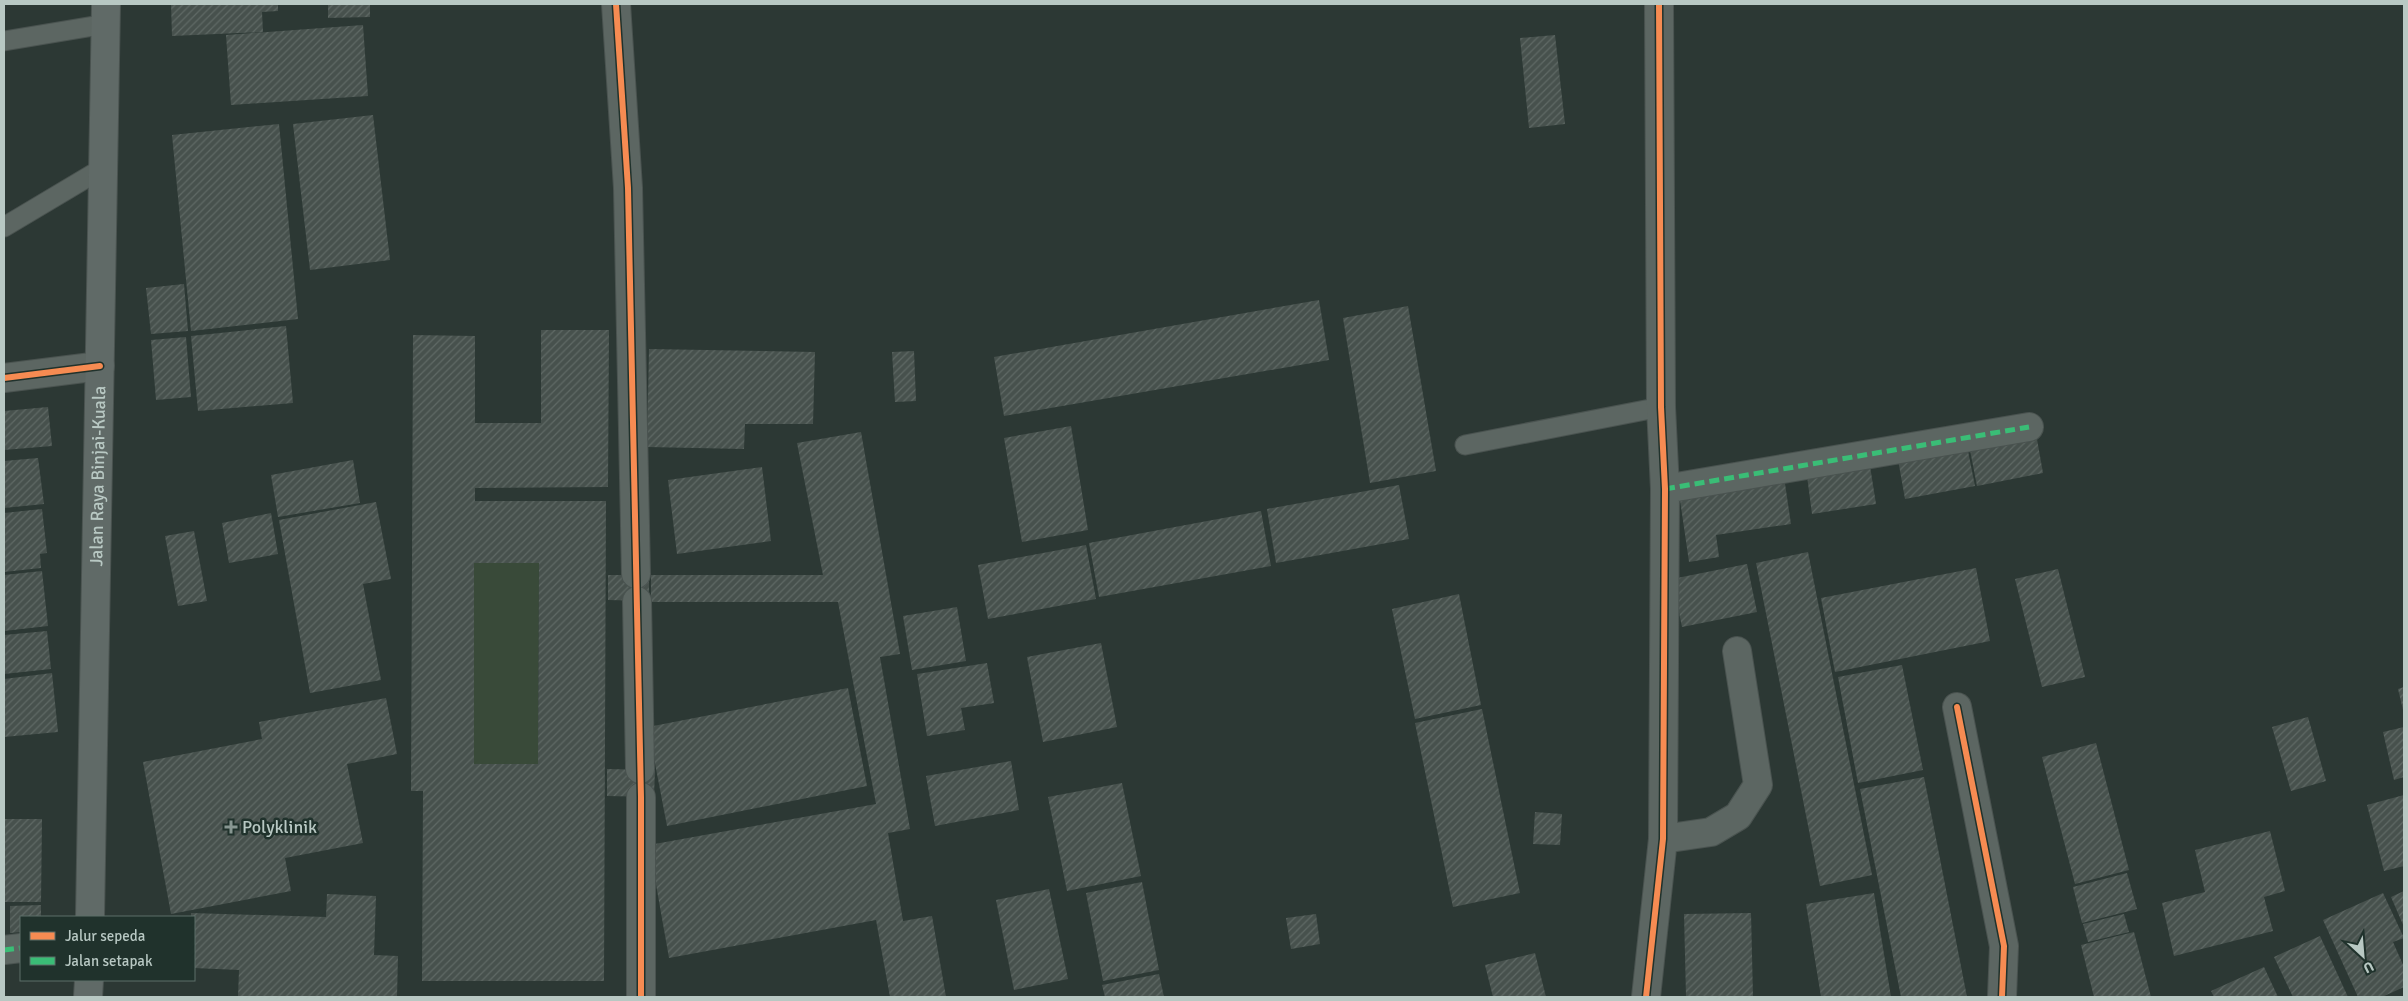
<svg xmlns="http://www.w3.org/2000/svg" width="2408" height="1001" font-family="Signika,sans-serif">
<style>
.garden{fill:#394a39}
.building{fill:url(#building-hatch);fill-rule:evenodd}
.lines{fill:none;stroke-linecap:round;stroke-linejoin:round}
.service-casing{stroke:#4a5350;stroke-width:21}
.minor-casing{stroke:#4a5350;stroke-width:30}
.secondary-casing{stroke:#4a5350;stroke-width:30}
.service{stroke:#5c6662;stroke-width:19}
.minor{stroke:#5c6662;stroke-width:28}
.secondary{stroke:#606a67;stroke-width:28}
.quiet{stroke:#3abd76;stroke-width:5;stroke-dasharray:10 5;stroke-linecap:butt}
.cycleway-casing{stroke:#20322c;stroke-width:9}
.cycleway{stroke:#f68b52;stroke-width:6}
.poi-dot{fill:#879691;stroke:#20322c;stroke-width:2}
.labels{text-anchor:middle;stroke-width:5;stroke-linejoin:round;paint-order:stroke}
.street-label{font-size:18px;fill:#b8c8c3;stroke:#20322c}
.poi-label{font-size:18px;fill:#b8c8c3;stroke:#20322c;text-anchor:start}
</style>
<defs>
<pattern id="building-hatch" width="6" height="6" patternUnits="userSpaceOnUse" patternTransform="scale(1.25)"><rect width="6" height="6" fill="#47514d"/><path d="M-1 1l2-2M0 6l6-6M5 7l2-2" fill="none" stroke="#5f6965"/></pattern>
</defs>
<rect width="100%" height="100%" fill="#2c3834"/>
<path class="garden" d="M474 563H539L538 764H474Z"/>
<path class="building" d="M171 4H278V11L262 12 263 32 172 36Z
M328 4H370V17L328 18Z
M363 25 368 96 231 105 226 35Z
M1555 35 1565 124 1529 128 1520 38Z
M373 115 390 260 310 270 293 124Z
M279 124 298 319 191 331 172 135Z
M184 284 188 331 151 334 146 288Z
M1319 300 1329 360 1004 416 994 357Z
M1408 306 1436 471 1370 483 1343 318Z
M286 326 293 403 198 411 191 336Z
M541 330H609L608 487 475 488V501H606L604 981H422L423 791H411L413 335 475 336V423H541ZM474 563H539L538 764H474Z
M186 337 191 397 156 400 151 340Z
M649 349 815 352 813 424H745L744 449 647 447Z
M914 351 916 401 895 402 892 352Z
M48 407 52 446 4 450V411Z
M1071 426 1088 530 1022 542 1004 438Z
M2035 428 2043 473 1977 486 1968 440Z
M861 432 900 654 880 657 910 829 888 833 903 921 932 916 946 997H890L876 920 669 958 649 845 876 804 838 602H651V575H823L797 443Z
M1966 441 1975 486 1905 499 1897 454Z
M38 458 44 504 4 508V461Z
M353 460 360 503 278 517 271 475Z
M1870 466 1876 504 1812 514 1807 476Z
M762 467 771 541 677 554 668 480Z
M1784 477 1791 524 1716 535 1719 557 1689 562 1679 493Z
M1399 485 1409 539 1276 563 1267 509Z
M376 502 391 579 363 584 381 680 310 693 279 520Z
M42 509 47 553 40 554 41 568 4 572V513Z
M1261 511 1271 566 1099 597 1089 543Z
M271 513 278 554 229 563 222 523Z
M194 531 207 601 178 606 165 536Z
M1086 545 1096 599 988 619 978 565Z
M1808 552 1872 875 1820 886 1756 563Z
M1747 564 1757 612 1682 627 1672 579Z
M1976 568 1990 641 1835 672 1821 598Z
M2058 569 2085 677 2042 687 2015 579Z
M42 571 48 626 4 631V575Z
M608 575H649V601L608 600Z
M1459 594 1481 705 1415 719 1392 609Z
M957 607 966 661 912 670 903 616Z
M47 631 51 669 4 674V635Z
M1101 643 1117 727 1043 742 1027 657Z
M987 663 994 703 961 708 965 730 927 736 917 674Z
M1902 665 1923 770 1858 783 1838 677Z
M52 673 58 732 4 737V679Z
M2404 687V714L2398 689Z
M848 688 867 786 667 826 648 727Z
M386 698 397 754 347 764 363 843 285 858 291 891 171 914 143 762 262 739 259 722Z
M1482 709 1520 893 1453 907 1415 723Z
M2308 717 2326 781 2291 791 2272 727Z
M2404 727V777L2394 780 2383 732Z
M2096 743 2129 870 2075 884 2042 757Z
M1011 761 1019 810 935 826 926 776Z
M607 769 655 770 654 797 607 796Z
M1924 777 1967 997H1901L1860 789Z
M1122 783 1141 876 1067 891 1048 797Z
M2404 795V866L2384 871 2367 805Z
M1535 812 1562 814 1560 845 1533 844Z
M4 819H42L41 902H4Z
M2270 831 2285 891 2264 897 2273 931 2174 956 2162 903 2205 892 2195 850Z
M2127 873 2137 909 2082 923 2073 887Z
M1142 882 1159 970 1103 981 1086 893Z
M1049 889 1068 979 1014 990 996 900Z
M2404 891V927L2391 897Z
M1874 893 1891 997H1821L1806 904Z
M2383 893 2404 938 2393 942 2404 967V987L2382 997H2358L2323 920Z
M327 894 376 896 374 955 398 956 397 997H238L239 970 194 968V917H191V913L326 917Z
M41 905V917H21V932L10 933V906Z
M1751 913 1753 997H1686L1684 914Z
M1316 914 1320 944 1291 949 1286 918Z
M2124 914 2129 932 2088 942 2083 924Z
M2134 932 2151 997H2094L2081 945Z
M2320 936 2348 997H2293L2274 957Z
M1535 953 1546 997H1493L1485 965Z
M2264 967 2278 997H2214L2211 991Z
M1159 974 1164 997H1105L1102 985Z"/>
<g class="lines">
<defs>
<path id="service" d="M4 41 106 24
M4 227 103 168
M1465 445 1661 407"/>
<path id="minor" d="M616 4 628 188 636 574
M4 378 100 366
M1665 489 2029 427
M637 601 640 769
M1957 707 2004 946 2002 997
M1663 839 1711 832 1738 816 1758 785 1737 651
M4 950 21 948
M641 997V797
M1646 997 1663 839 1665 489 1661 407 1659 4"/>
<g id="secondary">
<path id="s1" d="M90 917 106 4"/>
<path d="M88 997 89 980"/>
</g>
</defs>
<use href="#service" class="service-casing"/>
<use href="#minor" class="minor-casing"/>
<use href="#secondary" class="secondary-casing"/>
<use href="#service" class="service"/>
<use href="#minor" class="minor"/>
<use href="#secondary" class="secondary"/>
<path class="quiet" d="M1665 489 2029 427
M4 950 21 948"/>
<defs>
<path id="cycleway" d="M616 4 628 188 641 797V997
M4 378 100 366
M1957 707 2004 946 2002 997
M1646 997 1663 839 1665 489 1661 407 1659 4"/>
</defs>
<use href="#cycleway" class="cycleway-casing"/>
<use href="#cycleway" class="cycleway"/>
</g>
<path class="poi-dot" d="M228.5 819.5h5v5h5v5h-5v5h-5v-5h-5v-5h5z"/>
<g class="labels">
<g class="street-label">
<text dy="6" stroke="none"><textPath href="#s1" startOffset="441">Jalan Raya Binjai-Kuala</textPath></text>
</g>
<g class="poi-label">
<text x="242" y="833">Polyklinik</text>
</g>
</g>
<rect width="2408" height="1001" fill="none" stroke="#b8c8c3" stroke-width="10"/>
<rect x="20" y="916" width="175" height="65" fill="#20322c" stroke="#5d6e68"/>
<rect x="30" y="932" width="25" height="8" fill="#f68b52" stroke="#5d6e68"/>
<text x="65" y="941" font-size="15" fill="#b8c8c3">Jalur sepeda</text>
<rect x="30" y="957" width="25" height="8" fill="#3abd76" stroke="#5d6e68"/>
<text x="65" y="966" font-size="15" fill="#b8c8c3">Jalan setapak</text>
<g transform="translate(2363 956) rotate(154)" stroke="#20322c" stroke-width="4" paint-order="stroke">
<path d="M0-4L9 19L0 12L-9 19Z" fill="#b8c8c3"/>
<text y="-8" font-size="14" font-weight="bold" text-anchor="middle" fill="#b8c8c3">U</text>
</g>
</svg>
